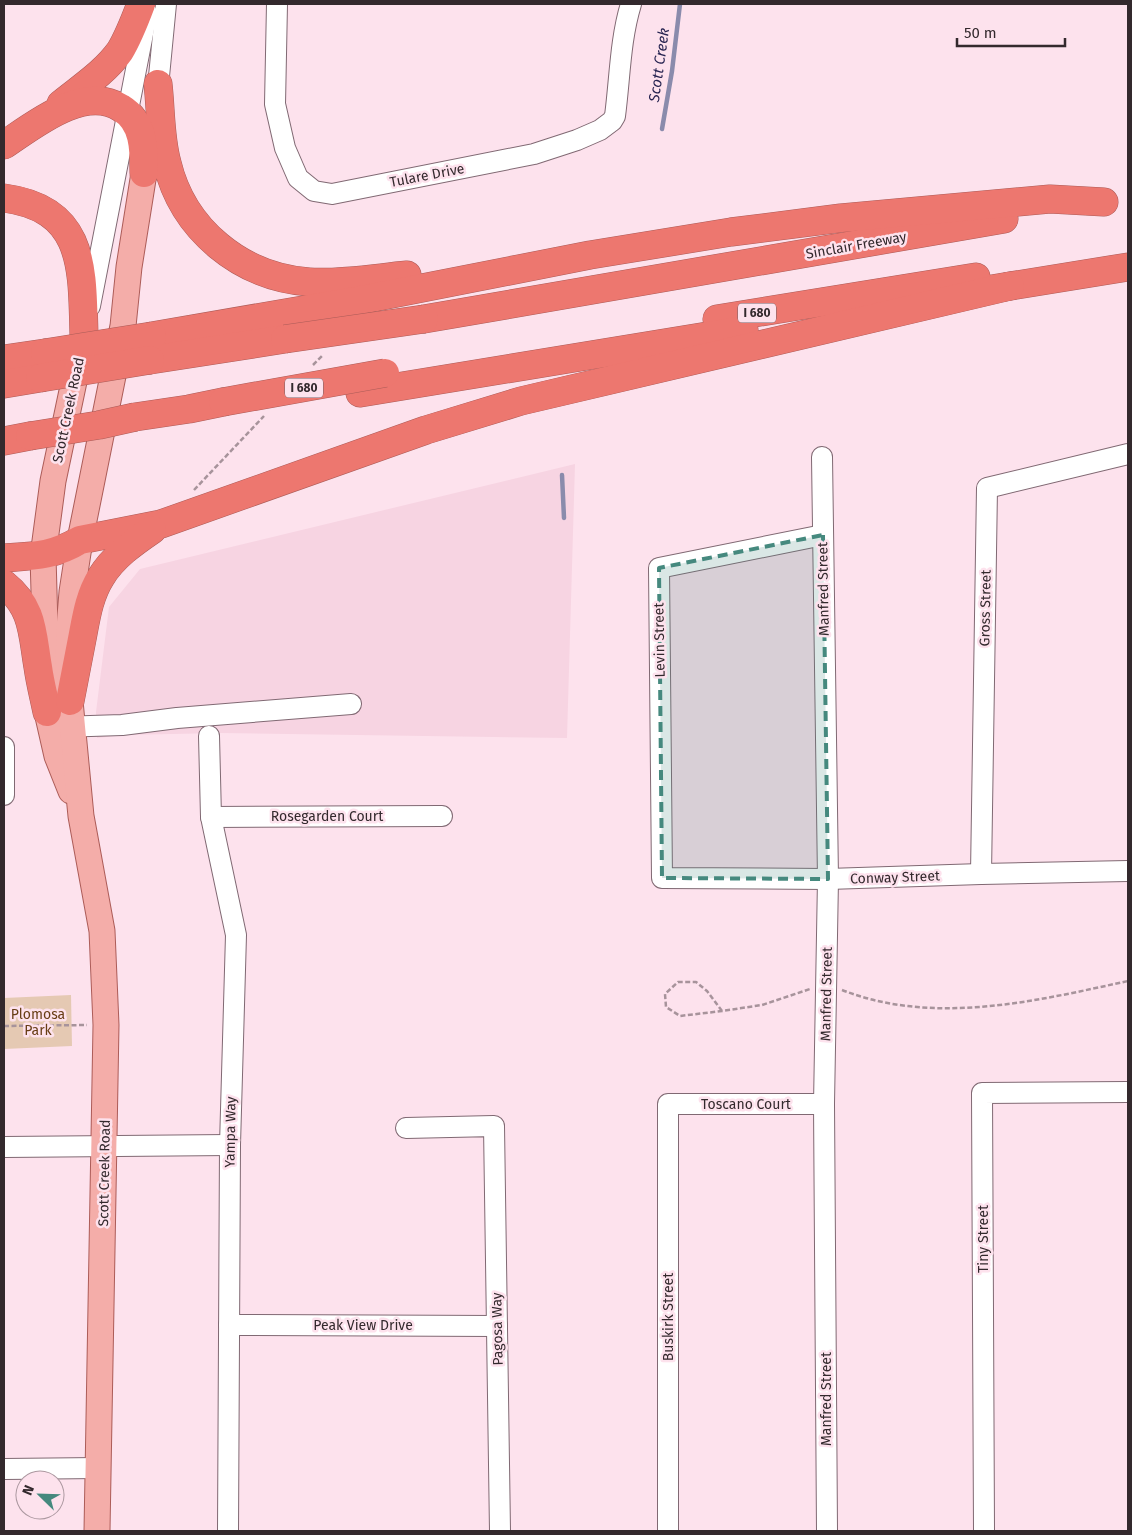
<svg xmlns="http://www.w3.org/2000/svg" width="1132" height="1535" font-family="'Fira Sans',sans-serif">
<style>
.built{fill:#f7d4e2}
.green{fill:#e5c9b3}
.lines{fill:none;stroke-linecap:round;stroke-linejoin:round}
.stream{stroke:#8a8bac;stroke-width:4.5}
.minor-casing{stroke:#806973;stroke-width:22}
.major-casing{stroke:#ac5c58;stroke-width:27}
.highway-casing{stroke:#ac5c58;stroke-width:29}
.path{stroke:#a7939b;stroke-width:2.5;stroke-dasharray:5 2.5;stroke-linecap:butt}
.minor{stroke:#fff;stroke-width:20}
.major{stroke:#f4ada9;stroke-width:25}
.highway{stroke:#ed776f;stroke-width:28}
.highway-bridge-casing{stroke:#ac5c58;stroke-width:29;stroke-linecap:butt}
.highway-bridge{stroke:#ed776f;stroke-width:28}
.marked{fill:#45897e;fill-opacity:0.2;stroke:#45897e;stroke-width:4;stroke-dasharray:10 6;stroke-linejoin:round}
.labels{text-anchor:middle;stroke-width:5;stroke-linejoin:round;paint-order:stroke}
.shield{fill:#fde2ed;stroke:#706067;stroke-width:1}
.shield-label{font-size:12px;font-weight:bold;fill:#33292d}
.street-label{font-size:14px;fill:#33292d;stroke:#fde2ed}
.park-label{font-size:14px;fill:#683d15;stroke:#fde2ed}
.water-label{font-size:15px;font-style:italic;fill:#282552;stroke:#fde2ed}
</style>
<rect width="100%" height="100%" fill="#fde2ed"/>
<!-- built -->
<polygon class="built" points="575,464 567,738 220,733 125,735 97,738 96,712 109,607 140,569"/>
<!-- green -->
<polygon class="green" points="71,995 72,1046 4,1049 4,998"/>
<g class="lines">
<!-- stream -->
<g class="stream">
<polyline points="662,129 672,71 680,4"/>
<polyline points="562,475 564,518"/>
</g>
<defs>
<g id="minor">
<path d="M277 4 275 104 285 148 298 178 314 191 332 194 534 154 577 140 600 130 612 121 615 116C620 78 620 40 631 4"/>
<polyline points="157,97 166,4"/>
<polyline points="90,306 147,13"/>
<polyline points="822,457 828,879 824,1104 827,1531"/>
<polyline points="823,535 659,568 662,878 828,879 981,874 1128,871"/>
<polyline points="59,727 122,725 177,718 351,704"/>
<polyline points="209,736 211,817 236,935 230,1145 228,1531"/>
<polyline points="4,747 4,795"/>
<polyline points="211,817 442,816"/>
<polyline points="981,874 987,488 1128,454"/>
<polyline points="406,1128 494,1126 500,1531"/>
<polyline points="4,1147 230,1145"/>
<polyline points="229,1325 497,1326"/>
<polyline points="4,1469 98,1468"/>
<polyline points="668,1531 668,1104 824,1104"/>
<polyline points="984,1531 982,1093 1128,1092"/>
</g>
<g id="major">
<polyline points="71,791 57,756 47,712 49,664 45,627 43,556 53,481 80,353"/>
<polyline points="97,1531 106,1025 102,931 81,816 70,701 68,666 69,628 72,592 80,540 123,326 129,267 144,173"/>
</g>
<g id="highway">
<path d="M158 84C161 110 160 138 167 163 183 230 241 277 309 282 341 284 375 278 407 275"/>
<path d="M61 104C82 87 105 72 120 51 129 36 135 20 141 4"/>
<path d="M4 145C34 125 84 84 121 108 144 122 144 149 144 173"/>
<path d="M4 198C86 209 82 269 84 335"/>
<polyline points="992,289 1128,267"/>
<polyline points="424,319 1004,219"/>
<polyline points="717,319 976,277"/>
<polyline points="152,336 361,300 590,255 731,232 841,218 1050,199 1104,202"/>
<polyline points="4,359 45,353"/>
<polyline points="150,360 285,339"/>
<polyline points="4,384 40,378"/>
<polyline points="360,393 744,330"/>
<polyline points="135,417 189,409 223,402"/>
<polyline points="4,441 30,436"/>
<path d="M4 558C33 556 54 556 80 540L161 524 426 430 521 401 1010 286"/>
<path d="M4 584C34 608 32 633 38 667 40 682 44 697 47 712"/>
<path d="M70 701C74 680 78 660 82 639 86 618 89 596 101 577 113 557 133 543 152 530"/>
</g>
</defs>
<!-- minor casing -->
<use href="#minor" class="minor-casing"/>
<!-- major casing -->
<use href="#major" class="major-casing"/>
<!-- highway casing -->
<use href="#highway" class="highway-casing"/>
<!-- path -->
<g class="path">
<polyline points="313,365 323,355"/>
<polyline points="194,490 264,416"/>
<path d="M842 990C934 1026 1036 1001 1128 981"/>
<polyline points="722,1011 707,991 696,982 678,982 665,994 666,1007 680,1016 722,1011 762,1005 810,989"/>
<polyline points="4,1026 87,1025"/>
</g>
<!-- minor -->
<use href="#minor" class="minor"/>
<!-- major -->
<use href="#major" class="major"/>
<!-- highway -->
<use href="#highway" class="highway"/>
<defs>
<g id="highway-bridge">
<polyline points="285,339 424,319"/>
<polyline points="45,353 152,336"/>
<polyline points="40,378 150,360"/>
<polyline points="223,402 385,373"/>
<polyline points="30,436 99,425 135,417"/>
</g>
</defs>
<!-- highway-bridge casing -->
<use href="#highway-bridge" class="highway-bridge-casing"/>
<!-- highway-bridge -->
<use href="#highway-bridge" class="highway-bridge"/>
</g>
<!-- marked area -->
<path class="marked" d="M823 535 828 879 662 878 659 568Z"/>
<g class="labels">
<!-- shield labels -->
<g class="shield">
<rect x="738" y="303.5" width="38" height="19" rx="4"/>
<rect x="285" y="378.5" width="38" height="19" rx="4"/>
</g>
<g class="shield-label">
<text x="757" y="317">I 680</text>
<text x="304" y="392">I 680</text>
</g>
<!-- street labels -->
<g class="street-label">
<text transform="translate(427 175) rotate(-11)" y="5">Tulare Drive</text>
<text transform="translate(856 245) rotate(-10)" y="5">Sinclair Freeway</text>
<text transform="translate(68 410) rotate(-78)" y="5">Scott Creek Road</text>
<text transform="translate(823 589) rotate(-91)" y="5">Manfred Street</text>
<text transform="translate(985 608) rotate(-89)" y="5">Gross Street</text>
<text transform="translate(659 640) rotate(-91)" y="5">Levin Street</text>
<text x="327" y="821">Rosegarden Court</text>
<text transform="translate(895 877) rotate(-2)" y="5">Conway Street</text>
<text transform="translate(826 994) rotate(-89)" y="5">Manfred Street</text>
<text x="746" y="1109">Toscano Court</text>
<text transform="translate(230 1132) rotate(-89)" y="5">Yampa Way</text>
<text transform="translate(104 1173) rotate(-89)" y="5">Scott Creek Road</text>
<text transform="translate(983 1239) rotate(-90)" y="5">Tiny Street</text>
<text transform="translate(668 1317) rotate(-90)" y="5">Buskirk Street</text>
<text x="363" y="1330">Peak View Drive</text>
<text transform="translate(497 1329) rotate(-91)" y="5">Pagosa Way</text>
<text transform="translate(826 1399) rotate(-90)" y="5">Manfred Street</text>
</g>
<!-- park labels -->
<g class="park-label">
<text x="38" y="1019">Plomosa<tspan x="38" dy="16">Park</tspan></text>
</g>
<!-- water labels -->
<g class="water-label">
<text transform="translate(659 65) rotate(-82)" y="5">Scott Creek</text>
</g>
</g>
<!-- border -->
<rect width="1132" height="1535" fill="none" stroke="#33292d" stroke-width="10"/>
<!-- north arrow -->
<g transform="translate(40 1495) rotate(293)"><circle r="24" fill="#fde2ed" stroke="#ac98a0"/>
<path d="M0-4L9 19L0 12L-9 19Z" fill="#45897e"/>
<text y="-8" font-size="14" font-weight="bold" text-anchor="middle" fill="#33292d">N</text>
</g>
<!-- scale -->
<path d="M957 38v8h108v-8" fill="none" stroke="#33292d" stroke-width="2.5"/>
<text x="964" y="38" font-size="15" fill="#33292d" stroke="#fde2ed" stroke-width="4" paint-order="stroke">50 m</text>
</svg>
